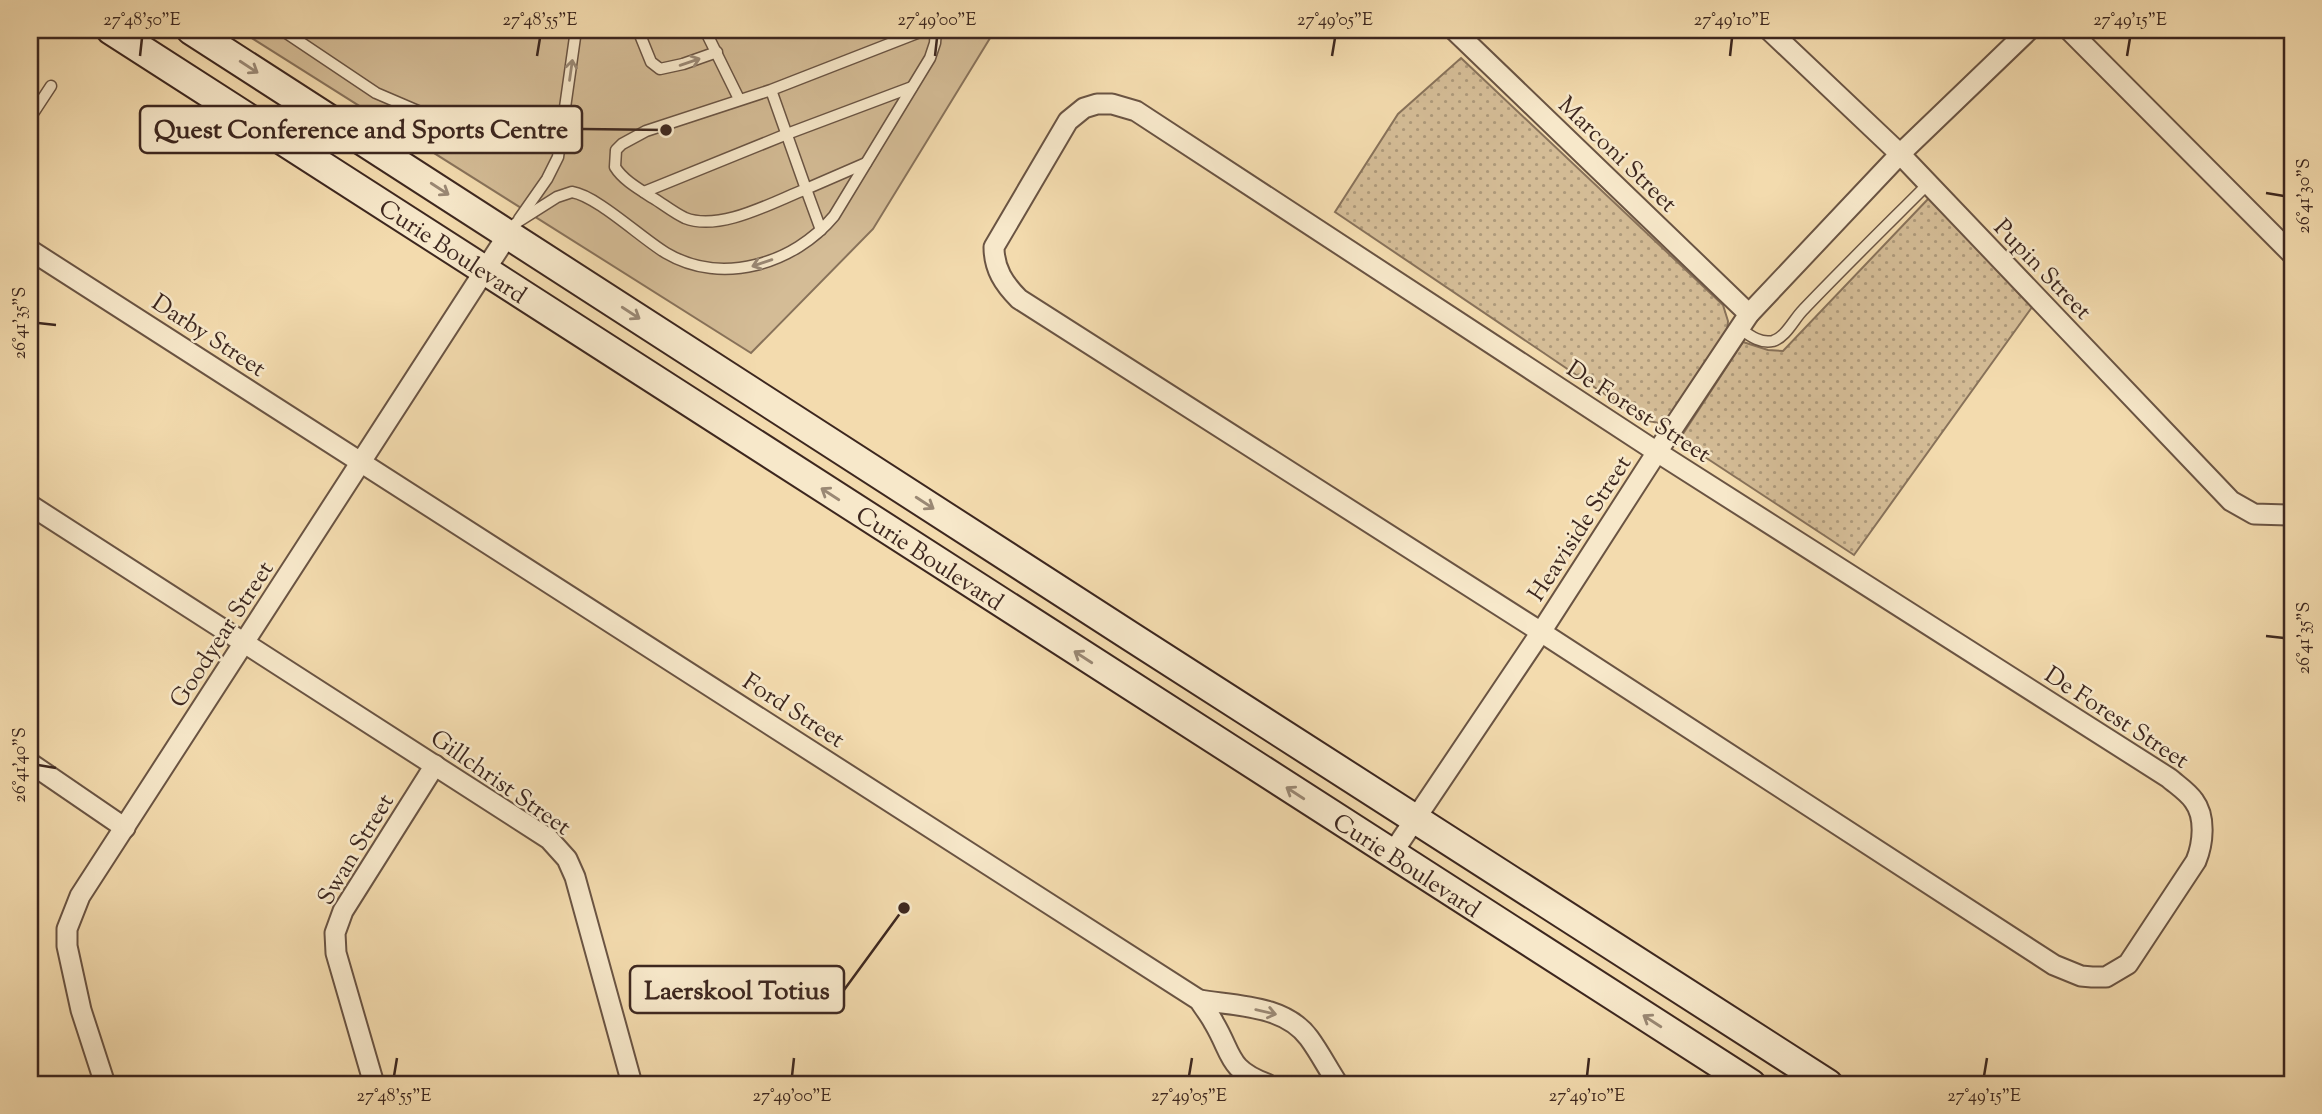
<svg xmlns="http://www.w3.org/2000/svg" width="2322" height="1114" font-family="'Sorts Mill Goudy',serif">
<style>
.grass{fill:#d4bc96;stroke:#88725a;stroke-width:2}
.park{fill:url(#park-dots);stroke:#88725a;stroke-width:2}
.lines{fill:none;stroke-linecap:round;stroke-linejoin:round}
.lane-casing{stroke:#6a5443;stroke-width:13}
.street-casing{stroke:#6a5443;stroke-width:23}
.secondary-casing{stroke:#3d271f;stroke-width:32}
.lane{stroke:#f7e8ca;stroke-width:10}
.street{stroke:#f7e8ca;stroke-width:19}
.secondary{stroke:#f7e8ca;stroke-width:28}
.oneway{stroke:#9a8874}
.ticks{fill:none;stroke:#3d271f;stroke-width:2.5}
.labels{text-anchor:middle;stroke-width:5;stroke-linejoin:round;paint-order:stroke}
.street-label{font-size:24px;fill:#3d271f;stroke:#f7e8ca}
.leader{fill:none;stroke:#3d271f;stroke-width:2.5}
.callout-dot{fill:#3d271f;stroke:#f7e8ca;stroke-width:2.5}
.callout{fill:#f7e8ca;stroke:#3d271f;stroke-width:2.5}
.callout-label{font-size:26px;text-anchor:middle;font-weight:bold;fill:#3d271f}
.neatline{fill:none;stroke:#3d271f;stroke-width:2.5}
.ticks-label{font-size:18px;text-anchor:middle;fill:#3d271f}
</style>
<defs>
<pattern id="park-dots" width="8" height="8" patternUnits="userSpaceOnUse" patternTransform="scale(1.75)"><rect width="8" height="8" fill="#d4bc96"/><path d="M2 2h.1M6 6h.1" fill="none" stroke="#ad997a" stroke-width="1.8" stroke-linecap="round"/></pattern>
</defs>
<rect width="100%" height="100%" fill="#f3dbae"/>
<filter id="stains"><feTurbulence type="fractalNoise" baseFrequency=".00286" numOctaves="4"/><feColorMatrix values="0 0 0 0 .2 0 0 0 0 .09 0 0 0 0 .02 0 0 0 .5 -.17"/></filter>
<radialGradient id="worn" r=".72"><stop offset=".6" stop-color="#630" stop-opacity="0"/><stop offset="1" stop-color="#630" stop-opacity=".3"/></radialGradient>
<!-- grass -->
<polygon class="grass" points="239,30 995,30 873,229 751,353"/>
<!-- park -->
<g class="park">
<polygon points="1461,58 1723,305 1728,321 1727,332 1672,418 1659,423 1643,420 1335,212 1398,114"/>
<polygon points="1929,198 2035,303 1854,555 1679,440 1743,342 1768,350 1783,351"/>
</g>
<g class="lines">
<defs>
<g id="lane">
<polyline points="282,30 376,93 453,126 561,141"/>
<polyline points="638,30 651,62 660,69 683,64 717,52"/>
<polyline points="705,30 739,99"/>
<path d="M771 90 806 189C773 202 720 232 685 218 674 213 663 204 653 198 639 189 623 180 615 167L616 150 622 144 646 131 771 90 925 30"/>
<polyline points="30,118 51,86"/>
<polyline points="644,192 787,134 912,87"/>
<polyline points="519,219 547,179 558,157 576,30"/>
<path d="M516 223 557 197 572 192C597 196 641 238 666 253 722 286 794 264 834 216L930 58 935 43 936 30"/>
<polyline points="821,230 806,189 866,163"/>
<path d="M1739 328C1749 335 1760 344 1773 341 1786 337 1794 319 1803 310 1844 267 1886 226 1928 184"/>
</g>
<g id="street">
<polyline points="1454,30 1749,314"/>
<polyline points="1769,30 1900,154 2231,501 2254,514 2292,515"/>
<polyline points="2069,30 2292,254"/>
<path d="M1097 104H1112L1136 111 1657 452 2169 778C2177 785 2188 792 2194 801 2206 817 2203 844 2196 861L2128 964 2106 977H2092L2081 976 2054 965 1541 632 1019 299C1004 284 994 269 994 247L1068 121 1084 108Z"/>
<path d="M30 250 1199 1000C1204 1008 1210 1015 1214 1023 1233 1055 1227 1069 1267 1084"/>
<polyline points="30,505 549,839 567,859 575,877 632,1084"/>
<polyline points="30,763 125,828"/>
<polyline points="1391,855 1541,632 1657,452 1749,314 1900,154 2029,30"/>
<path d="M1199 1000C1236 1006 1285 1005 1309 1038 1320 1053 1328 1069 1338 1084"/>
<polyline points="105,1084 81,1010 67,946 67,929 80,896 509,233"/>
<polyline points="374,1084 336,953 335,933 343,911 435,765"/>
</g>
<g id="secondary">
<polyline points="111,30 1751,1084"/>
<path d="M191 30C738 380 1280 736 1828 1084"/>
</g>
</defs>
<!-- lane casing -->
<use href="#lane" class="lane-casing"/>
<!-- street casing -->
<use href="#street" class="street-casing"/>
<!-- secondary casing -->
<use href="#secondary" class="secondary-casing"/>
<!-- lane -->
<use href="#lane" class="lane"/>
<!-- street -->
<use href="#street" class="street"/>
<!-- secondary -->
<use href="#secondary" class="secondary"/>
</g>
<!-- one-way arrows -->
<defs><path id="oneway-shaft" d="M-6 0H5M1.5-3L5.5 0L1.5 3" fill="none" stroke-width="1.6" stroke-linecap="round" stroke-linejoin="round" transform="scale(1.75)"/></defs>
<g class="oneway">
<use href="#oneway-shaft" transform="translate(690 62) rotate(-19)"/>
<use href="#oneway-shaft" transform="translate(249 67) rotate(33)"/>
<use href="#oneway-shaft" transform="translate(571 70) rotate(-82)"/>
<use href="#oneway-shaft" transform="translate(440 189) rotate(33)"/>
<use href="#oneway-shaft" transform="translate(762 263) rotate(161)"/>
<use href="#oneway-shaft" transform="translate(631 313) rotate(33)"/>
<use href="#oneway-shaft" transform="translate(830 494) rotate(-147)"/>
<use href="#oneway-shaft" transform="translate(925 503) rotate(33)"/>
<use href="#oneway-shaft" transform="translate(1083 657) rotate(-147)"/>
<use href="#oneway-shaft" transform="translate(1295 793) rotate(-147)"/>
<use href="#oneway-shaft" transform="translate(1266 1012) rotate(13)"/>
<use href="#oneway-shaft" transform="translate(1652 1021) rotate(-147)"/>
</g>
<!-- ticks -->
<path class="ticks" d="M140 56 142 38M537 56 540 38M935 56 937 38M1332 56 1335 38M1730 56 1732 38M2127 56 2130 38M2266 193 2284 196M38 323 56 325M2266 636 2284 638M38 765 56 768M394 1076 397 1058M792 1076 794 1058M1189 1076 1192 1058M1587 1076 1589 1058M1984 1076 1987 1058"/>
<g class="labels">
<!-- street labels -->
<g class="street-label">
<text transform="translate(1618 154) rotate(44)" y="8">Marconi Street</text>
<text transform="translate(453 251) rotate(33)" y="8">Curie Boulevard</text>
<text transform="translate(2043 269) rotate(46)" y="8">Pupin Street</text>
<text transform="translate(209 335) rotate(33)" y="8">Darby Street</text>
<text transform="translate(1639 411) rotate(33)" y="8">De Forest Street</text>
<text transform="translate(1579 528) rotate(-57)" y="8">Heaviside Street</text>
<text transform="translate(930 558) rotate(33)" y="8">Curie Boulevard</text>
<text transform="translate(221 634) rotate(-57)" y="8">Goodyear Street</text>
<text transform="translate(794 710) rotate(33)" y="8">Ford Street</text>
<text transform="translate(2117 717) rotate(33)" y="8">De Forest Street</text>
<text transform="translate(501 782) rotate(35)" y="8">Gillchrist Street</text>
<text transform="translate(355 849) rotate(-59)" y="8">Swan Street</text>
<text transform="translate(1407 865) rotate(33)" y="8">Curie Boulevard</text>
</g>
</g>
<!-- callouts -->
<path class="leader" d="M666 130L582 129M904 908L844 990"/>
<g class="callout-dot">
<circle cx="666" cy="130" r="7"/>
<circle cx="904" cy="908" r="7"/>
</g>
<g class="callout">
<rect x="140" y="106" width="442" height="47" rx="7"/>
<rect x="630" y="966" width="214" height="47" rx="7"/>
</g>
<g class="callout-label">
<text x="361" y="138">Quest Conference and Sports Centre</text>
<text x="737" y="999">Laerskool Totius</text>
</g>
<!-- margin -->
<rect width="2322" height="1114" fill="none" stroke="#f3dbae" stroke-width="77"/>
<rect x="38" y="38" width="2246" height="1038" class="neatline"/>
<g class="ticks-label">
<text x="142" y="25">27°48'50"E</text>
<text x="540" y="25">27°48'55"E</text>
<text x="937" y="25">27°49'00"E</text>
<text x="1335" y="25">27°49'05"E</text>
<text x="1732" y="25">27°49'10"E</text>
<text x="2130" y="25">27°49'15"E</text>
<text transform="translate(2303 196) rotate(-90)" y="6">26°41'30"S</text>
<text transform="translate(19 323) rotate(-90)" y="6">26°41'35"S</text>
<text transform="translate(2303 638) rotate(-90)" y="6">26°41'35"S</text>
<text transform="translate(19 765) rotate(-90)" y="6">26°41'40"S</text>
<text x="394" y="1101">27°48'55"E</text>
<text x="792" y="1101">27°49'00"E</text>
<text x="1189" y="1101">27°49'05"E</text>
<text x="1587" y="1101">27°49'10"E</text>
<text x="1984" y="1101">27°49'15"E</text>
</g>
<rect width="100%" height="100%" filter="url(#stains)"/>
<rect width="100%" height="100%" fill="url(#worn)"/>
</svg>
